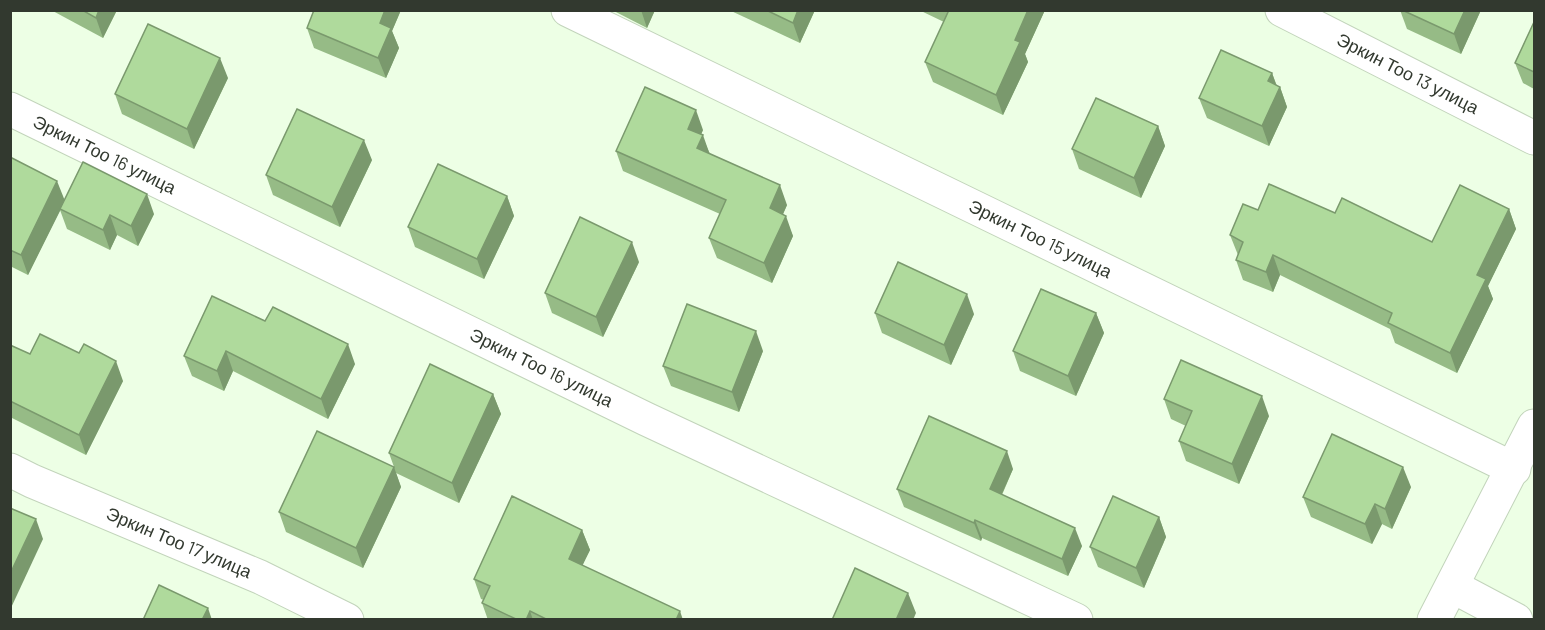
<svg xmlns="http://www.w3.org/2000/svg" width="1545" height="630" font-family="Barlow,sans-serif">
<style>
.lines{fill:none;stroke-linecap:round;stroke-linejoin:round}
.minor-casing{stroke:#c2d4bb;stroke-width:35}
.minor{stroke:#fff;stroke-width:33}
.wall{fill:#96bb86}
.shaded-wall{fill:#7a996d}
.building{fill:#afda9c;stroke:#7a996d;stroke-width:1.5}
.labels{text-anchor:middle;stroke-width:4.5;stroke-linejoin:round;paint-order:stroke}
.street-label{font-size:18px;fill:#32392f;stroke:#fff}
</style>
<rect width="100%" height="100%" fill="#edffe5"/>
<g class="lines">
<defs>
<g id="minor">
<path id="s1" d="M568 10 1514 469"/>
<path id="s2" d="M1282 10 1534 138"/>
<path id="s3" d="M10 109 646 419 1076 620"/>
<path id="s4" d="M10 470 32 481 260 577 347 620"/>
<polyline points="1452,586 1516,620"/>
<polyline points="1434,620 1534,426"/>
</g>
</defs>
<!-- minor casing -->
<use href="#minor" class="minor-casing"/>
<!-- minor -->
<use href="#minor" class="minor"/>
</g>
<!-- wall -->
<g class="wall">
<polygon points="51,10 117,10 103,38"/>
<polygon points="314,10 401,10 392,31 399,48 386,78 314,48 307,28"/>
<polygon points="612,10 655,10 647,28"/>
<polygon points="729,10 815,10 800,43"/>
<polygon points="919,10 1045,10 1025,54 1028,62 1003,115 933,82 925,62 944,22"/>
<polygon points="1400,10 1481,10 1461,54 1407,29"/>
<polygon points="1534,22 1534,89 1523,83 1515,63"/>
<polygon points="1272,73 1277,86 1280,87 1287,107 1269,146 1207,118 1199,98"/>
<polygon points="228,78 194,149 122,114 115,94"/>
<polygon points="1158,126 1165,146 1141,198 1079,169 1072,149"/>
<polygon points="703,130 701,134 710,154 787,205 783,214 793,236 772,283 717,258 709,238 720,214 623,171 616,151"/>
<polygon points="10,157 64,200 154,214 138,246 117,235 110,250 67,229 60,210 28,275 10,266"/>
<polygon points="372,160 340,227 273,195 266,175"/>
<polygon points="507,196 514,216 484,279 415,247 408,227"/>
<polygon points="1509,209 1516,229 1488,286 1493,299 1457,373 1395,343 1390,329 1280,275 1273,292 1243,280 1236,260 1238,255 1230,235 1258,210 1335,213 1432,242"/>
<polygon points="639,262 603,337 552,313 545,293"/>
<polygon points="212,296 355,364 328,419 233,371 224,391 192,376 184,356"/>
<polygon points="875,313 974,314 951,365 882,333"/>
<polygon points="1096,313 1104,333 1076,396 1020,371 1013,351"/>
<polygon points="10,345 30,354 123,381 86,455 10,417"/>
<polygon points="763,351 739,412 671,386 663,366"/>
<polygon points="493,394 501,414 459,503 396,473 401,487 363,568 286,532 279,512 394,467 389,453"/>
<polygon points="1164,399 1269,416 1239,484 1186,461 1179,441 1186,426 1171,419"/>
<polygon points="1013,469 1002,495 1082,546 1068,576 982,538 981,541 904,507 897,489"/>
<polygon points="1411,487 1392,529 1382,524 1372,544 1311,517 1303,497"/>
<polygon points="1159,517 1166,537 1144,588 1098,567 1090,547"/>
<polygon points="582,530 590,550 582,565 683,620 488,620 482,603 484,600 481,599 474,579"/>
</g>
<!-- shaded-wall -->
<g class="shaded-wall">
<polygon points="99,10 117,10 103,38 96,18"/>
<polygon points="385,10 401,10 392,31 399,48 386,78 378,58 380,23"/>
<polygon points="641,10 655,10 647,28"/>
<polygon points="798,10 815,10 800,43 793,23"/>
<polygon points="1028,10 1045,10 1025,54 1028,62 1003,115 996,95 1015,40"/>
<polygon points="1465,10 1481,10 1461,54 1454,34"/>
<polygon points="220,58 228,78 194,149 187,129"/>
<polygon points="1272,73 1278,90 1280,87 1287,107 1269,146 1262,126 1268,81"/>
<polygon points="696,110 703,130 695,148 688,129"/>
<polygon points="1158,126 1165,146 1141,198 1134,178"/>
<polygon points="703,135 710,155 697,148"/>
<polygon points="364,140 372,160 340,227 332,207"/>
<polygon points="57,181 65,201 28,275 21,255"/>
<polygon points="780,185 787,205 777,228 770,208"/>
<polygon points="147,194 154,214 138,246 131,226"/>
<polygon points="507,196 514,216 484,279 477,259"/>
<polygon points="1509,209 1516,229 1488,286 1493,299 1457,373 1450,353 1477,275"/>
<polygon points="110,215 117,235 110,250 103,230"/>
<polygon points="786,216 793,236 772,283 764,263"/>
<polygon points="632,242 639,262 603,337 596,317"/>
<polygon points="1273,255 1280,275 1273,292 1266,272"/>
<polygon points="967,294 974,314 951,365 944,345"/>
<polygon points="1096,313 1104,333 1076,396 1068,376"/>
<polygon points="756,331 763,351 739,412 732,392"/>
<polygon points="348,344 355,364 328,419 321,399"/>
<polygon points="226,351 233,371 224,391 217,371"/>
<polygon points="116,361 123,381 86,455 79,435"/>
<polygon points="493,394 501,414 459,503 452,483"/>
<polygon points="1262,396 1269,416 1239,484 1232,464"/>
<polygon points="1007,451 1013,469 996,507 990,489"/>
<polygon points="394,467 401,487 363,568 356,548"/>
<polygon points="1403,467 1411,487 1392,529 1385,509"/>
<polygon points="1375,504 1382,524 1372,544 1365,524"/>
<polygon points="1159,517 1166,537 1144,588 1136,568"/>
<polygon points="36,519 43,539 10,610 10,574"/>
<polygon points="975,520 982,538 981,541 974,523"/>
<polygon points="1075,528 1082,546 1068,576 1062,559"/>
<polygon points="582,530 590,550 576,579 569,559"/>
<polygon points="908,593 916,613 913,620 896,620"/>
<polygon points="208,608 212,620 202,620"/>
<polygon points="530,611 533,620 526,620"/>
<polygon points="680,611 683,620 676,620"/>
</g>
<!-- building -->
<g class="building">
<polygon points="82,10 99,10 96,18"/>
<polygon points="314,10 385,10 380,23 391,28 378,58 307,28"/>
<polygon points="766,10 798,10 793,23"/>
<polygon points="949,10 1028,10 1015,40 1020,42 996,95 925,62"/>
<polygon points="1402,10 1465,10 1454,34"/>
<polygon points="1534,22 1534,72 1515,63"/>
<polygon points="148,24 220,58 187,129 115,94"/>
<polygon points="1221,50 1272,73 1268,81 1280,87 1262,126 1199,98"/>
<polygon points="645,87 696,110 688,129 703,135 697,148 780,185 770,208 786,216 764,263 709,238 726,200 616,151"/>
<polygon points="1096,98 1158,126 1134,178 1072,149"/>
<polygon points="297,109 364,140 332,207 266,175"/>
<polygon points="10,157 57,181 21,255 10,250"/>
<polygon points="83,162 147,194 131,226 110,215 103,230 60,209"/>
<polygon points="438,164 507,196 477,259 408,227"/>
<polygon points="1269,184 1335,213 1342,198 1432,242 1460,185 1509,209 1477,275 1486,279 1450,353 1388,323 1392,313 1273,255 1266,272 1236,260 1243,242 1230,235 1243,204 1258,210"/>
<polygon points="580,217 632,242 596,317 545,293"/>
<polygon points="898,262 967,294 944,345 875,313"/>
<polygon points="1041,289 1096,313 1068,376 1013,351"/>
<polygon points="212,296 265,321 273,307 348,344 321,399 226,351 217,371 184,356"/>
<polygon points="687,304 756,331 732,392 663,366"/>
<polygon points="40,334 79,353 84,344 116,361 79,435 10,401 10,345 30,354"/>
<polygon points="1181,360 1262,396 1232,464 1179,441 1192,411 1164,399"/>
<polygon points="430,364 493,394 452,483 389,453"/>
<polygon points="929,416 1007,451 990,489 1075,528 1062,559 975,520 974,523 897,489"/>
<polygon points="317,431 394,467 356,548 279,512"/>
<polygon points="1332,434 1403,467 1385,509 1375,504 1365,524 1303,497"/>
<polygon points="512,496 582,530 569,559 680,611 676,620 548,620 530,611 526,620 518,620 482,603 490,586 474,579"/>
<polygon points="1113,496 1159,517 1136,568 1090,547"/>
<polygon points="10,508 36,519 10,574"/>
<polygon points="855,568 908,593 896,620 832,620"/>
<polygon points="159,585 208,608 202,620 143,620"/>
</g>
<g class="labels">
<!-- street labels -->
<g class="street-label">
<text dy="6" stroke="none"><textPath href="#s2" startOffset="141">Эркин Тоо 13 улица</textPath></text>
<text dy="6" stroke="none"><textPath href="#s3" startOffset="105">Эркин Тоо 16 улица</textPath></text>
<text dy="6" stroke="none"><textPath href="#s1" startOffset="525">Эркин Тоо 15 улица</textPath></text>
<text dy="6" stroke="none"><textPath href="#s3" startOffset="591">Эркин Тоо 16 улица</textPath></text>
<text dy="6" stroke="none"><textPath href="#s4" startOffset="184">Эркин Тоо 17 улица</textPath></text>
</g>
</g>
<!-- border -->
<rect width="1545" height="630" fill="none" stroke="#32392f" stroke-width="24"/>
</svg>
